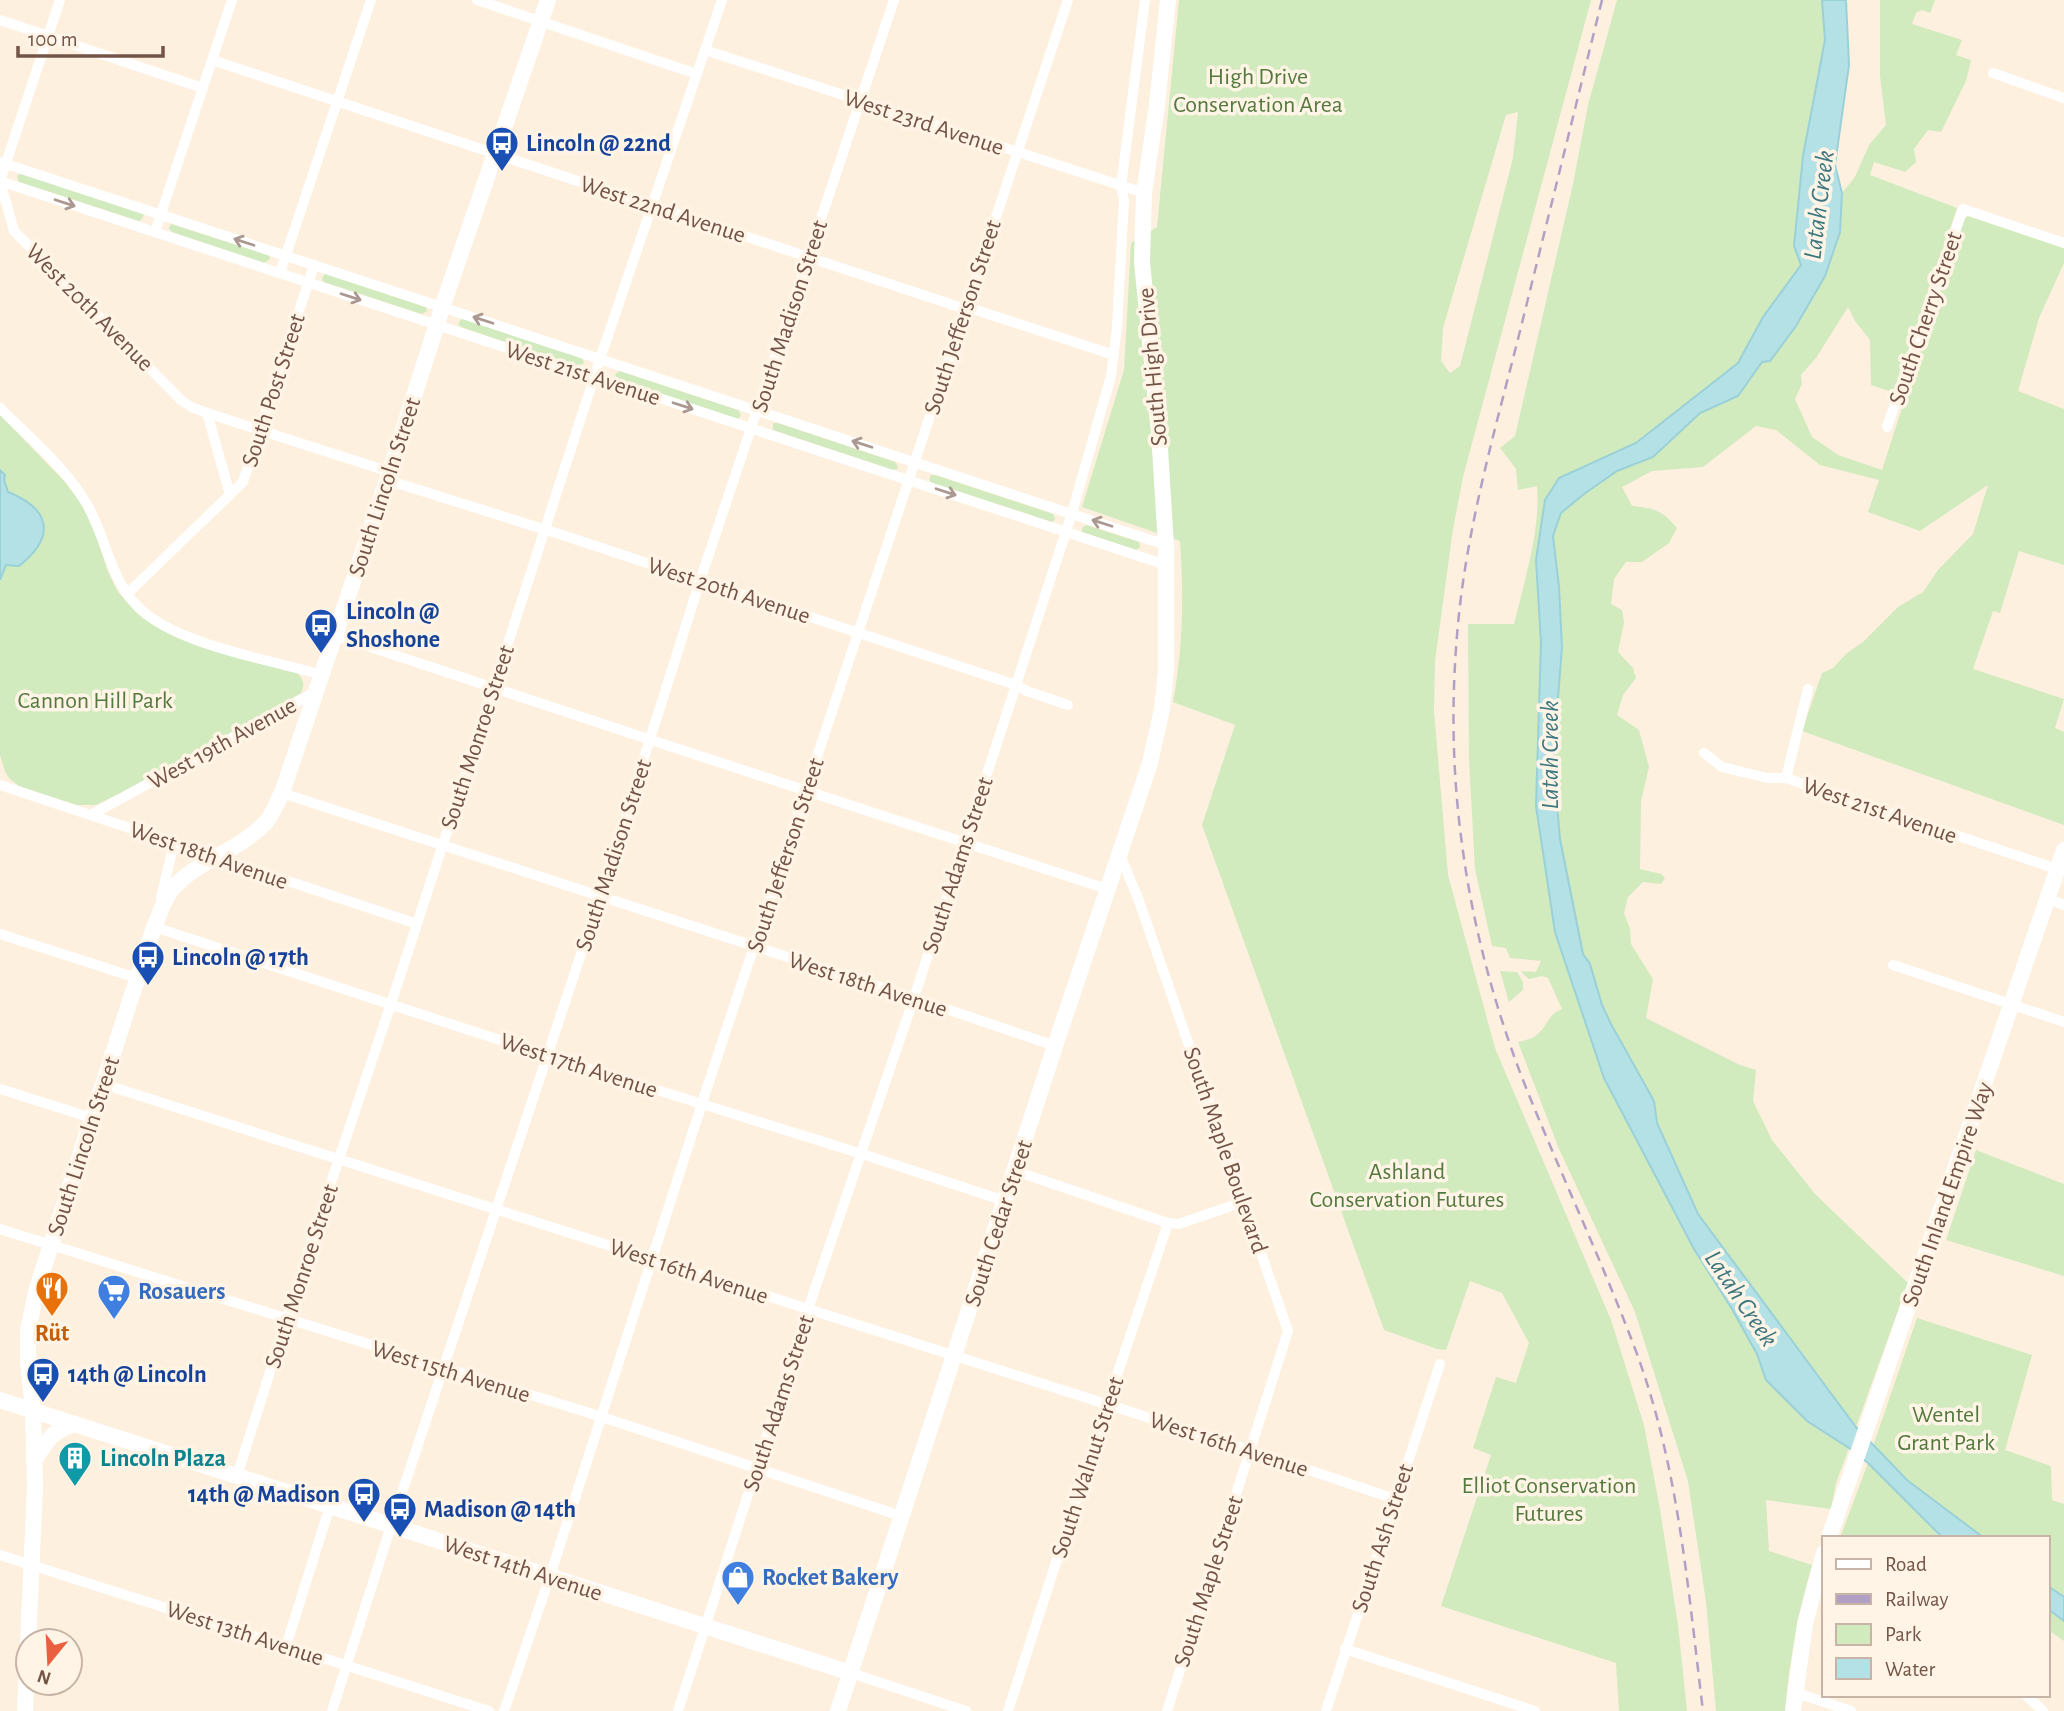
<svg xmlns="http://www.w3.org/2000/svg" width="2064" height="1711" font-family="'Alegreya Sans',sans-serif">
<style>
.green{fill:#d1eabe;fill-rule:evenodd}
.water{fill:#b4e1e6;stroke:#9ad1d8;stroke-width:2}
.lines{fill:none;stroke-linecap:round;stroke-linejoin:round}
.street{stroke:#fff;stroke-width:10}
.secondary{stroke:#fff;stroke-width:16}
.rail{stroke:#b19fc5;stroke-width:2.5;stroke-dasharray:10 7;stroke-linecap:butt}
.oneway{stroke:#ab9891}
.labels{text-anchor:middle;stroke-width:7;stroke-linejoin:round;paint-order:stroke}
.park-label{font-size:24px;fill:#53793e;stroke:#fff4e5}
.street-label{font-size:24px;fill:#735447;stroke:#fff4e5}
.transit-label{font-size:24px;font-weight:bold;fill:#164399;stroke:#fff4e5;text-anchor:start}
.shop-label{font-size:24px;font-weight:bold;fill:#366cbe;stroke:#fff4e5;text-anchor:start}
.food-label{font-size:24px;font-weight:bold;fill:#c56008;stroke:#fff4e5}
.culture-label{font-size:24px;font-weight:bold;fill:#0d838f;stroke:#fff4e5;text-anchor:start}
.water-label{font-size:26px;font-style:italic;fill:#3d7880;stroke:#fff4e5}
</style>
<rect width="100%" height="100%" fill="#fdf0df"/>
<!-- green -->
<g class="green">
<path d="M1179 0H1591L1463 477 1453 529 1435 661 1434 711 1448 875 1495 1048 1611 1320 1644 1425 1660 1509 1678 1625 1687 1711H1619L1616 1663 1441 1606 1491 1455 1473 1448 1496 1377 1516 1383 1529 1343 1502 1293 1470 1281 1446 1350 1437 1349 1384 1330 1202 825 1235 725 1173 702C1183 649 1184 595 1180 541L1082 507 1124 370 1131 243 1157 227ZM1518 112 1513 158 1460 366 1450 373 1441 361 1443 328 1506 115Z"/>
<path d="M1617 0H1822L1825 40 1803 156 1794 246 1801 265 1763 317 1738 363 1636 443 1559 478 1536 560 1541 642 1536 806 1555 932 1604 1078 1694 1249 1732 1309 1757 1354 1766 1380 1807 1421 1849 1448 1836 1483 1831 1509 1766 1500 1769 1551 1812 1565C1798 1613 1789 1661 1785 1711H1716L1706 1602 1688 1481 1635 1312 1559 1149 1518 1042C1523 1041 1530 1039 1534 1037 1549 1027 1545 1016 1562 1009L1548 978 1542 976 1529 979 1523 974 1522 971 1536 972 1541 961 1510 958 1506 948 1492 946 1475 869 1469 759 1468 624H1514C1524 583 1541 528 1537 486L1518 490 1516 469 1500 448 1515 436 1573 184 1588 105Z"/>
<path d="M1880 0H1935L1930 13 1922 10 1916 13 1912 24 1962 40 1956 55 1971 60 1966 81 1941 132 1928 130 1914 149 1916 162 1905 172 1874 162 1870 175 1957 208 1895 393 1871 385 1870 340 1855 321 1848 307 1816 358 1801 375 1802 384 1795 399 1812 437 1838 455 1882 470 1961 225 1966 217 1973 215 2064 248V263L2039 318 2018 391 2064 409V565L2019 551 2000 613 1993 611 1973 669 2064 699 2055 728 2064 732V825L1802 731 1822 673 1833 668 1847 653 1863 642 1898 607 1923 592 1938 570 1973 534 1988 485 1920 531 1868 512 1879 480 1820 465 1776 430 1756 426 1703 467 1652 471 1622 487 1632 506C1654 508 1662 510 1677 528L1669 543 1642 562H1626L1614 579 1611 604 1622 610 1624 622 1618 652 1633 668 1636 678 1623 695 1617 715 1639 730 1649 767 1641 801 1640 869 1661 874 1665 878 1661 884 1643 882 1628 897 1624 913 1630 929 1631 944 1653 979 1646 1018 1740 1065 1756 1070 1753 1101 1772 1140 1815 1194 1908 1283 1856 1427 1698 1214 1657 1123 1654 1101 1611 1024 1602 1005 1590 964 1583 954 1560 839 1553 760 1562 647 1559 587 1553 536 1561 512 1584 494 1617 471 1653 457 1700 413 1738 396 1762 362 1796 326 1825 276 1840 232 1842 193 1855 177 1869 145 1886 125 1880 76Z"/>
<polygon points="21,173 144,214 142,219 139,221 19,182 17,176"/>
<polygon points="171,224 269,255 270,259 264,263 172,232 169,228"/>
<polygon points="325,273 426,307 427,311 422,314 324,282 322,279"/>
<polygon points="462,318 582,358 584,363 578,367 461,327 458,324"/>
<polygon points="620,371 738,410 741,415 738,419 617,379 615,374"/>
<path d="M0 415 65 482 85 508 91 519 108 572 118 592 136 612 161 629 293 669C302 677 306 682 301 693L155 776 96 805H77L20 787 10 779 5 772 0 755Z"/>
<polygon points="773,423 778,423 895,462 898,467 897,469 892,470 773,430"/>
<polygon points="931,475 935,475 1053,514 1055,519 1052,522 932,483 929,480"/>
<polygon points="1086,525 1139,542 1140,547 1136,550 1082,532 1082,528"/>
<polygon points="1500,971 1517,972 1523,982 1523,990 1509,1002"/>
<polygon points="1976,1150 2064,1184 2064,1276 1946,1240"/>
<polygon points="1917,1318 2032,1355 2005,1450 2051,1466 2052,1500 2064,1504 2064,1597 2048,1586 2048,1538 1984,1538 1907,1480 1873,1446"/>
<polygon points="1868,1463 1937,1533 1944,1538 1847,1538 1841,1535"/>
<polygon points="2048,1609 2064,1621 2064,1641 2048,1630"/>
</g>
<!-- water -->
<g class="water">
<polygon points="1822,0 1846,0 1849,65 1835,165 1842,193 1840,232 1825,276 1796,326 1770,361 1762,362 1738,396 1700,413 1653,457 1617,471 1584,494 1561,513 1553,536 1559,587 1562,647 1553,760 1560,839 1583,954 1590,964 1602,1005 1611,1024 1654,1101 1657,1123 1698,1214 1856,1427 1907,1480 1984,1538 1944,1538 1938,1533 1868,1463 1849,1448 1807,1421 1766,1380 1757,1354 1732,1309 1694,1249 1604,1078 1555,932 1536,806 1541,642 1536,560 1545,500 1559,478 1636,443 1738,363 1763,317 1801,265 1794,246 1803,156 1825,40"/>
<path d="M0 470 5 475 4 480 8 492C51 509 56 537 19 566L6 565 0 580Z"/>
<polygon points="2048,1586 2064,1597 2064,1621 2048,1609"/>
</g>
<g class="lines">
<!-- street -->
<g class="street">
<polyline points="477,0 697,74"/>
<polyline points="0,20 203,88"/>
<polyline points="705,50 1144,193"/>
<polyline points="212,60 956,306 976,310 1114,355"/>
<polyline points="1993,73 2064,98"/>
<polyline points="0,162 1166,545"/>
<polyline points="0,181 1166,565"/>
<polyline points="0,181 14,231 181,400 191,407 207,413 230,495"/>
<polyline points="0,181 60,0"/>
<polyline points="155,232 232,0"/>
<polyline points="280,273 371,0"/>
<path d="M0 408C27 435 63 466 83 498 108 536 108 584 146 614 189 647 268 659 322 675"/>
<polyline points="207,413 390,472"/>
<polyline points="1887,427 1963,209 2064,243"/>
<polyline points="387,480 556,533 1016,685 1027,691 1068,705"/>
<polyline points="127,594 243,482 314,265"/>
<polyline points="334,635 651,740 1107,889"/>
<polyline points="1704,753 1722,767 1767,778 1786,778 2057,869"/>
<polyline points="1786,778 1808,689"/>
<polyline points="0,785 417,924"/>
<polyline points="282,793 914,998 1055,1046"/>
<polyline points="91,815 315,692"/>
<polyline points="1119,852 1139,901 1288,1331 1167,1711"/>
<polyline points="161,898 174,843"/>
<polyline points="2048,899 2064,905"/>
<polyline points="156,920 154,927 558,1059 862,1154 1005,1201"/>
<polyline points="0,934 137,978"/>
<polyline points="1893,965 2064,1022"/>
<polyline points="103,1084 1250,1450 1395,1499"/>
<polyline points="0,1089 92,1118"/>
<polyline points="1015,1171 1168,1223 1179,1224 1243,1202"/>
<polyline points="0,1229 602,1417 901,1516"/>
<polyline points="237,1476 312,1239 391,1004 603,350 722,0"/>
<polyline points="0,1555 489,1711"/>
<polyline points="286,1646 330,1506"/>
<polyline points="1345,1649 1535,1711"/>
<polyline points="851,1673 966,1711"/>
<polyline points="1794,1692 1851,1711"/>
<polyline points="2026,1695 2043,1711"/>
<polyline points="332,1711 391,1526 600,897 700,581 894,0"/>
<polyline points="504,1711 550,1576 705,1094 1068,0"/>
<polyline points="678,1711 808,1309 914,998 1072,513 1111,376 1117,327 1124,200 1121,186 1145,0"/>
<polyline points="1008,1711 1107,1405 1168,1223"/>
<polyline points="1326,1711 1440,1364"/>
</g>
<!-- secondary -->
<g class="secondary">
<polyline points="0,1400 851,1673"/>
<path d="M34 1461C47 1441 51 1431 75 1424"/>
<polyline points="1829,1538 2064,850"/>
<path d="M25 1711 35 1487 33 1411 28 1361V1330L37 1288 154 927C160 914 164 898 173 888 199 859 240 851 266 822 273 814 277 802 282 793L387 480 446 296 548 0"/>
<polyline points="838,1711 1055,1046 1150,763 1162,709 1166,670 1166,545 1159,433 1142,262 1144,193 1157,105 1168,0"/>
<polyline points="1793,1711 1805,1624 1824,1553"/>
</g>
<!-- rail -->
<path class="rail" d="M1602 0C1575 109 1548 218 1521 327 1498 419 1471 511 1460 605 1451 684 1451 764 1462 844 1472 922 1493 1001 1521 1075 1558 1169 1602 1260 1637 1354 1679 1469 1688 1590 1703 1711"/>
</g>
<!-- one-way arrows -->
<defs><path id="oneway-shaft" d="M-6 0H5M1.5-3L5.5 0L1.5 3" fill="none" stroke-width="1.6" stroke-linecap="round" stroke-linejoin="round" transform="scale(1.75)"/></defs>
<g class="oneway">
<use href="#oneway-shaft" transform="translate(65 203) rotate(18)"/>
<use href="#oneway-shaft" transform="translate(244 242) rotate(-162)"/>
<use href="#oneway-shaft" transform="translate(351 297) rotate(18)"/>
<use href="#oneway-shaft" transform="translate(483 320) rotate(-162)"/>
<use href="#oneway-shaft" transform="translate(683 406) rotate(18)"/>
<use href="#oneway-shaft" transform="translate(862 444) rotate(-162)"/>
<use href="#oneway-shaft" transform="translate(946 492) rotate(18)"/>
<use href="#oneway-shaft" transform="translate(1102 523) rotate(-162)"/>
</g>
<!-- icons -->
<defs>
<symbol id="bus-pin" viewBox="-11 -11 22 30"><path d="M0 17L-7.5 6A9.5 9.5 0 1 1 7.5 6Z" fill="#1a4fb4" stroke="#fff4e5"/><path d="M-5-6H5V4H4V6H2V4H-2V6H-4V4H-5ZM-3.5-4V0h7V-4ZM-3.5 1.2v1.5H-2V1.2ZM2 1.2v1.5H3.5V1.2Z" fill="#fff"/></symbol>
<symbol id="restaurant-pin" viewBox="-11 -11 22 30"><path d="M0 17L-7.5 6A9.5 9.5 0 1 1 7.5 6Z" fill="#e8710a" stroke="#fff4e5"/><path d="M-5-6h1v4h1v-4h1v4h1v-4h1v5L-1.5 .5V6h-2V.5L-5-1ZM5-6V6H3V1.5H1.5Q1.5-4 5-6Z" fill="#fff"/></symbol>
<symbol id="supermarket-pin" viewBox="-11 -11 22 30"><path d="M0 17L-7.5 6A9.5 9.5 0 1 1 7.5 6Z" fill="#3f7fe0" stroke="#fff4e5"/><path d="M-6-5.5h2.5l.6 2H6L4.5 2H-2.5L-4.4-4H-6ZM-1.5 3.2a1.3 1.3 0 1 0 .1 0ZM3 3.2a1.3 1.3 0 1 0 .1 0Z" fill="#fff"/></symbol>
<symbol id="building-pin" viewBox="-11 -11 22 30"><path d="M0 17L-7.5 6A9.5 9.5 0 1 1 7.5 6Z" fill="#0f9aa8" stroke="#fff4e5"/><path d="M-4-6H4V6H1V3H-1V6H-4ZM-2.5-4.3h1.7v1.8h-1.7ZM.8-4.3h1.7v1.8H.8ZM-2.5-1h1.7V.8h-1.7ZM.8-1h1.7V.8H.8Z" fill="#fff"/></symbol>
<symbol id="shop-pin" viewBox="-11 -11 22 30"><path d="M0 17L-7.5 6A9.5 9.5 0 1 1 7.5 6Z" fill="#3f7fe0" stroke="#fff4e5"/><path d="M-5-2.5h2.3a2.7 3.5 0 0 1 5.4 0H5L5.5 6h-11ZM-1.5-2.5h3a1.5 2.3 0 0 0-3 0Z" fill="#fff"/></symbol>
</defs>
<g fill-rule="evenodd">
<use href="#bus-pin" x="483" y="124" width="38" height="52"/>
<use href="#bus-pin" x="302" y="606" width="38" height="52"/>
<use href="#bus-pin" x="129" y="938" width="38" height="52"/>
<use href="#restaurant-pin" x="33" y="1269" width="38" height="52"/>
<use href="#supermarket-pin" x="95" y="1272" width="38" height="52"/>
<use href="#bus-pin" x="24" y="1355" width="38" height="52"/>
<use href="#building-pin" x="56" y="1439" width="38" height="52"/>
<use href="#bus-pin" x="345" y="1475" width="38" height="52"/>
<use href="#bus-pin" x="381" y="1490" width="38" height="52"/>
<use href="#shop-pin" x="719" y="1558" width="38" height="52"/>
</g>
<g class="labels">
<!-- park labels -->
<g class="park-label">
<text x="1258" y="84">High Drive<tspan x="1258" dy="28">Conservation Area</tspan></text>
<text x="95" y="708">Cannon Hill Park</text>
<text x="1407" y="1179">Ashland<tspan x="1407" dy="28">Conservation Futures</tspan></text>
<text x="1946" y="1422">Wentel<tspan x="1946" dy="28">Grant Park</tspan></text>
<text x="1549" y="1493">Elliot Conservation<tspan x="1549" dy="28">Futures</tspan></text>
</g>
<!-- street labels -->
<g class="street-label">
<text transform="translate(924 122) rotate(18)" y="8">West 23rd Avenue</text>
<text transform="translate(663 209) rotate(18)" y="8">West 22nd Avenue</text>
<text transform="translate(90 307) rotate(45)" y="8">West 20th Avenue</text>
<text transform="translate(789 316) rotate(-72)" y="8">South Madison Street</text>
<text transform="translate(962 317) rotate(-72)" y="8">South Jefferson Street</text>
<text transform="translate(1925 318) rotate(-71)" y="8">South Cherry Street</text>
<text transform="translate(1152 367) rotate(-95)" y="8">South High Drive</text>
<text transform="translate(583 373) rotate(18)" y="8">West 21st Avenue</text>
<text transform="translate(273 390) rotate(-72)" y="8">South Post Street</text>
<text transform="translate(384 487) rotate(-72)" y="8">South Lincoln Street</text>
<text transform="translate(729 590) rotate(18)" y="8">West 20th Avenue</text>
<text transform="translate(477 737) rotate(-72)" y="8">South Monroe Street</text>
<text transform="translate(222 743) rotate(-29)" y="8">West 19th Avenue</text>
<text transform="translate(1880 810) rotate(19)" y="8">West 21st Avenue</text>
<text transform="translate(209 855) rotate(19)" y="8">West 18th Avenue</text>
<text transform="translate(613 855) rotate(-72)" y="8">South Madison Street</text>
<text transform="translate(785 855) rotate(-72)" y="8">South Jefferson Street</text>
<text transform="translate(957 865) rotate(-72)" y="8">South Adams Street</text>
<text transform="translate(868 984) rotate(18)" y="8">West 18th Avenue</text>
<text transform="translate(579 1065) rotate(18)" y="8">West 17th Avenue</text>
<text transform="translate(83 1146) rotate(-72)" y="8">South Lincoln Street</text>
<text transform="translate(1226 1150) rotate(71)" y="8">South Maple Boulevard</text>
<text transform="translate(1947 1194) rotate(-71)" y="8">South Inland Empire Way</text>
<text transform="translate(998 1223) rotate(-72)" y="8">South Cedar Street</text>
<text transform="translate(689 1271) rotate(18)" y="8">West 16th Avenue</text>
<text transform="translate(301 1276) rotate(-72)" y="8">South Monroe Street</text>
<text transform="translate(451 1371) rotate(17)" y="8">West 15th Avenue</text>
<text transform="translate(778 1403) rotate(-72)" y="8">South Adams Street</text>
<text transform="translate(1229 1444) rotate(18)" y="8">West 16th Avenue</text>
<text transform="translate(1087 1467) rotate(-72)" y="8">South Walnut Street</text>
<text transform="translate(1382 1538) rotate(-72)" y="8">South Ash Street</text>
<text transform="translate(523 1568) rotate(18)" y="8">West 14th Avenue</text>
<text transform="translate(1208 1581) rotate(-72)" y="8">South Maple Street</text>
<text transform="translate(245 1633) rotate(18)" y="8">West 13th Avenue</text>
</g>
<!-- transit labels -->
<g class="transit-label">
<text x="526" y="151">Lincoln @ 22nd</text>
<text x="346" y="619">Lincoln @<tspan x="346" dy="28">Shoshone</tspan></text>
<text x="172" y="965">Lincoln @ 17th</text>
<text x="68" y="1382">14th @ Lincoln</text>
<text x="340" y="1502" text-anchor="end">14th @ Madison</text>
<text x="424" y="1517">Madison @ 14th</text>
</g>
<!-- shop labels -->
<g class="shop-label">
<text x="138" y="1299">Rosauers</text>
<text x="762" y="1585">Rocket Bakery</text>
</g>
<!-- food labels -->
<g class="food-label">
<text x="52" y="1341">Rüt</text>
</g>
<!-- culture labels -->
<g class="culture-label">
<text x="100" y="1466">Lincoln Plaza</text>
</g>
<!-- water labels -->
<g class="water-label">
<text transform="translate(1818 205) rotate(-83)" y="9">Latah Creek</text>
<text transform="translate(1549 755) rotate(-90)" y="9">Latah Creek</text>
<text transform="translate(1742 1298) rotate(56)" y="9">Latah Creek</text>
</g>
</g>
<!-- legend -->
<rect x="1822" y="1536" width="228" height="161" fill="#fff4e5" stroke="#c7b4a6" stroke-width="2"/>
<rect x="1836" y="1559" width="35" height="10" fill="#ffffff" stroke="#c7b4a6" stroke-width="2"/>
<text x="1885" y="1571" font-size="21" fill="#735447">Road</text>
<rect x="1836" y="1594" width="35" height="10" fill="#b19fc5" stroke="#c7b4a6" stroke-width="2"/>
<text x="1885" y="1606" font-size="21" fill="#735447">Railway</text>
<rect x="1836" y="1624" width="35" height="21" fill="#d1eabe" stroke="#c7b4a6" stroke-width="2"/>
<text x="1885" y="1641" font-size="21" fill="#735447">Park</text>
<rect x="1836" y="1658" width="35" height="21" fill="#b4e1e6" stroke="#c7b4a6" stroke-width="2"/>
<text x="1885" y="1676" font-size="21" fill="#735447">Water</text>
<!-- north arrow -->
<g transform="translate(49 1662) rotate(198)"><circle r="33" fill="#fff4e5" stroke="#c7b4a6" stroke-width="2"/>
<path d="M0-5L12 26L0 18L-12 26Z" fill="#ea5f40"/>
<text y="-10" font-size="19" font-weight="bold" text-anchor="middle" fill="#735447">N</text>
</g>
<!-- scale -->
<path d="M18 46v10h145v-10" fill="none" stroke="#735447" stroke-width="3.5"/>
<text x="28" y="46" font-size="21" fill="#735447" stroke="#fff4e5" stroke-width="5" paint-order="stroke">100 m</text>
</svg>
